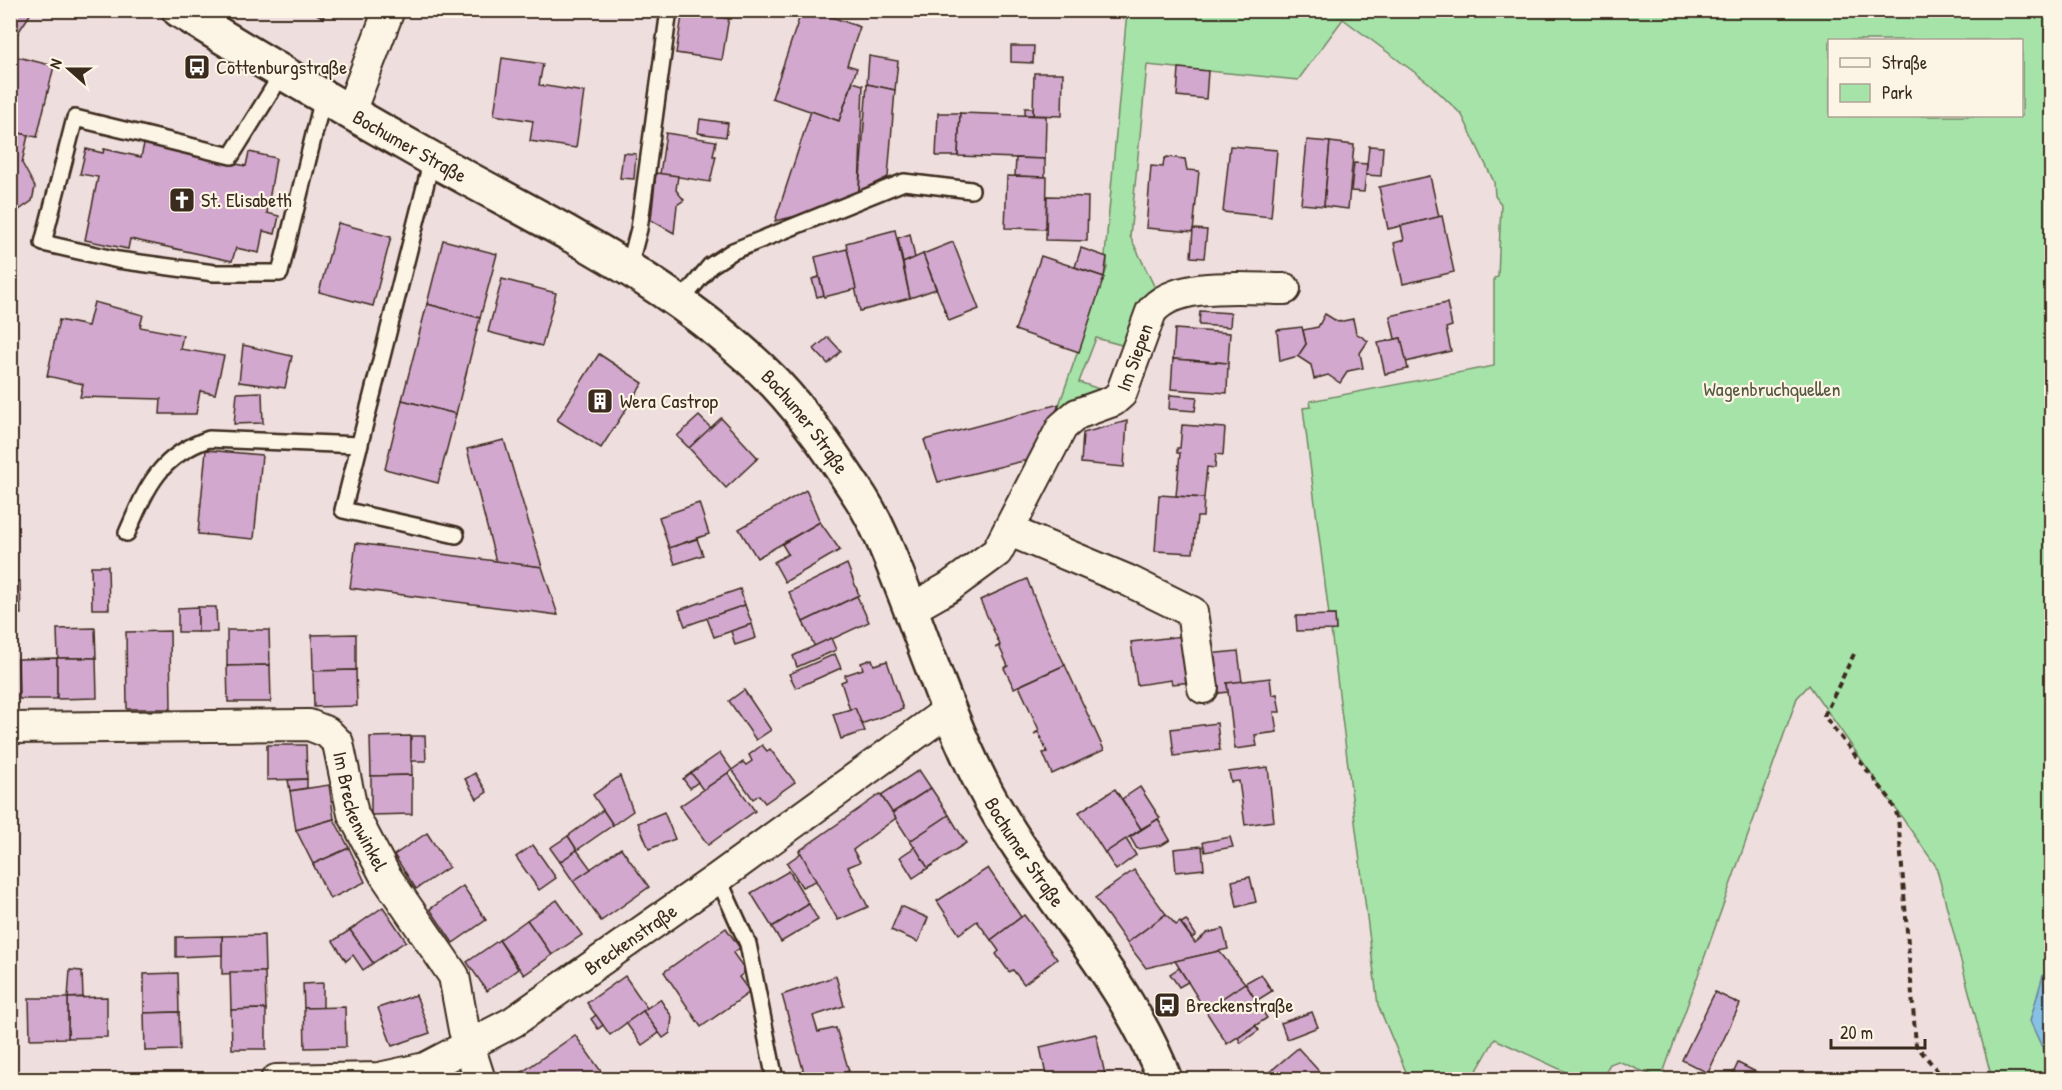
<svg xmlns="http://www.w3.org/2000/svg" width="2062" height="1090" font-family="'Patrick Hand',sans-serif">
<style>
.green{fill:#a6e3a9;stroke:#708664;stroke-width:1.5;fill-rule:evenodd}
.water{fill:#86c0e5;stroke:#688495;stroke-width:1.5}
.building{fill:#d2a8ce;stroke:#3b2a1e;stroke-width:1.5}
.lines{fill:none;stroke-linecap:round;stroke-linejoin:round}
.service-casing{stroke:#3b2a1e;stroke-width:20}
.minor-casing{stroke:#3b2a1e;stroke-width:34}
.secondary-casing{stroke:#3b2a1e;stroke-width:38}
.path{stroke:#3b2a1e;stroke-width:4;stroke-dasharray:6 4.5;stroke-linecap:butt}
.service{stroke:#fcf5e5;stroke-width:15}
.minor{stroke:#fcf5e5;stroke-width:30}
.secondary{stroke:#fcf5e5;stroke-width:33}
.labels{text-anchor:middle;stroke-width:4.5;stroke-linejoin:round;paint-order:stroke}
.poi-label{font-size:20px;fill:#3b2a1e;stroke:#fcf5e5;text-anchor:start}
.street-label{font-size:20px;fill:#3b2a1e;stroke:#fcf5e5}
.park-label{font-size:20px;fill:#565841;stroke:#fcf5e5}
</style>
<rect width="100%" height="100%" fill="#efdede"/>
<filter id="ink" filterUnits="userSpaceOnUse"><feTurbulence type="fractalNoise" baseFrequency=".0167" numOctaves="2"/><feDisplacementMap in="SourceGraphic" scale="12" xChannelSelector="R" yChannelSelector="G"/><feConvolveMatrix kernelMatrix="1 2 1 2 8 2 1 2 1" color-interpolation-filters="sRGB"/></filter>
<g filter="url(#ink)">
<!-- green -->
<path class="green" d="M1127 11H2051V1079H1992L1936 866 1809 685 1797 698 1661 1079 1618 1061 1610 1064 1601 1079H1581L1495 1039 1472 1079H1409L1378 1005 1331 630H1336L1335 615H1329L1303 408 1311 407 1310 401 1494 366V278L1498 277 1501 204 1495 196 1494 182 1462 115 1429 83 1343 19 1298 80 1147 65 1130 236 1156 290 1143 298 1125 346 1096 338 1079 382 1102 390 1058 408 1107 268V257L1105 256ZM1830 40H2022V116H1830Z"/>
<!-- water -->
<polygon class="water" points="2043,975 2051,979 2051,1079 2051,1067 2030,1021"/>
<!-- building -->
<g class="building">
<polygon points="10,10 33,10 10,45"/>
<polygon points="310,10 327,10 323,18"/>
<polygon points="473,10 490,10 475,15"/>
<polygon points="683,10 729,17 722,60 676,53"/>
<polygon points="702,10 733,10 731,19 701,13"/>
<polygon points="802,10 812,10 860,27 847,65 857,68 839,121 772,98"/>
<polygon points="1011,46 1034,46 1033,63 1011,62"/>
<polygon points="10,55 54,66 37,137 10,131"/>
<polygon points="869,56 898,61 895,90 867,84"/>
<polygon points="502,58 543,64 539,85 584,92 576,148 530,141 533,121 494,115"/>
<polygon points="1179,68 1208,71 1206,99 1177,96"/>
<polygon points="1034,73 1063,73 1062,116 1033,115"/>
<polygon points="853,82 863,85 859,191 822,210 775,221 811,111 839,121"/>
<polygon points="867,84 895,90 888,177 859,191"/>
<rect x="1025" y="108" width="8" height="7"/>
<polygon points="938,113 960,113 958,156 936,156"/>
<polygon points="960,113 1046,116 1045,159 958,156"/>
<polygon points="700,119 728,123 726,137 698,133"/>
<polygon points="10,131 28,135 22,163 35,187 32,201 10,216"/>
<polygon points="666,133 716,141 713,156 716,156 710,182 660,174"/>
<polygon points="1307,140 1330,142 1324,206 1301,204"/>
<polygon points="1330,142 1354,145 1348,209 1324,206"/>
<polygon points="144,144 246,166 249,152 276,158 267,213 279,216 275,234 263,231 259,253 236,248 232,261 130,239 128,249 85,240 98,177 80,174 86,149 103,153 104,149 141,157"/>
<polygon points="1230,146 1277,150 1271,217 1223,212"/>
<polygon points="1369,146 1383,147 1381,176 1366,175"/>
<polygon points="623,153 636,154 634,179 620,178"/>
<polygon points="1167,157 1185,159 1187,170 1199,171 1193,232 1146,228 1151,166 1163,167 1164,159"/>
<polygon points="1016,158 1045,159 1045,177 1015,176"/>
<polygon points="1354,163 1367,164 1364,192 1351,191"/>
<polygon points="656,173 678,176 676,190 684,200 677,205 674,233 651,220"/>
<polygon points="1007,176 1047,177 1046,229 1005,228"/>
<polygon points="1430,176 1439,217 1388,229 1379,187"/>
<polygon points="1047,196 1088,197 1087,241 1046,240"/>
<polygon points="1442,216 1454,272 1403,284 1394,243 1404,240 1401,226"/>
<polygon points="338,223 391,237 373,306 319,292"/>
<polygon points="1193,229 1207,230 1204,258 1191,257"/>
<polygon points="895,230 910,298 860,311 846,243"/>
<polygon points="910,234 915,258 903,263 898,238"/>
<polygon points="443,240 497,254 480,318 427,304"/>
<polygon points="953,242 979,309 949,321 923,254"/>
<polygon points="1081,248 1107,257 1104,277 1075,267"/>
<polygon points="847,249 856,289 824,297 815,257"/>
<polygon points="923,254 936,289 910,298 903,263"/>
<polygon points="1041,256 1104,277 1079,352 1015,330"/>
<polygon points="819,277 824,295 817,297 812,279"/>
<polygon points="502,279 556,293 542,346 488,332"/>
<polygon points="94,302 143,315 140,327 183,335 180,349 224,356 215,394 200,391 196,414 160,414 161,399 80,397 83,384 47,376 59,320 88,326"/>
<polygon points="1447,303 1452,326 1446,328 1451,351 1406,362 1401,338 1395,339 1390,316"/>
<polygon points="427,304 480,318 456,414 402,400"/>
<polygon points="1200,311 1231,313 1230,327 1199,325"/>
<polygon points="1325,314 1338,322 1353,319 1356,333 1368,341 1360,353 1363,368 1348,371 1340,383 1328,375 1314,379 1311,365 1297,356 1306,344 1303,330 1318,327"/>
<polygon points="1302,327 1306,344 1298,356 1280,361 1277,330"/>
<polygon points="1175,329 1230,333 1228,363 1173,359"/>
<polygon points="828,337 841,351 828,364 814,349"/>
<polygon points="1401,338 1408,369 1385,374 1378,343"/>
<polygon points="243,345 292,356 285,388 239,382"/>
<polygon points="599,354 643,383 601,448 557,420"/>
<polygon points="1173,359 1228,363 1227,393 1171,389"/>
<polygon points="262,392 263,423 234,424 237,393"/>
<polygon points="1170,395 1197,397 1195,411 1169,409"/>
<polygon points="402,400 456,414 438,483 385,469"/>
<polygon points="1059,404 1039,457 938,482 924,440"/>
<polygon points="699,416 711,428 689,448 677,436"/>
<polygon points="721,418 758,458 726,488 689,448"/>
<polygon points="1127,421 1124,467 1081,463 1083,433"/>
<polygon points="1182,425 1225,428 1223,455 1216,454 1215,468 1207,467 1204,498 1176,496 1180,453 1177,453 1177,448 1180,448"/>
<polygon points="504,440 542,567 496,562 467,449"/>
<polygon points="206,450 262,455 254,539 198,534"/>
<polygon points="806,490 820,522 757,558 739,529"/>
<polygon points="1159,495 1204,498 1203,517 1197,517 1193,553 1155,551"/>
<polygon points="699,503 709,534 669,548 659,517"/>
<polygon points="820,522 840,550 785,582 774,562 788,554 782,544"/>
<polygon points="697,539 703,555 675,564 669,548"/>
<polygon points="356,543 542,567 558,615 350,588"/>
<polygon points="847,564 859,595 803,622 789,592"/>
<polygon points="91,566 108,566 109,609 92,609"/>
<polygon points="1027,579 1045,625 1065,665 1014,688 1004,668 1008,666 999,646 995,648 1000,645 980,600"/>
<polygon points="10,581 20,581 21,614 10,614"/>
<polygon points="740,589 745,605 685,626 679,610"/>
<polygon points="857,596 869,622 815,647 803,622"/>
<polygon points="745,605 752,624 714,637 707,618"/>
<polygon points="198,607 198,632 178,632 178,608"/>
<polygon points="198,607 216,607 217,632 198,632"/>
<polygon points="1335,615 1336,630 1297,631 1296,616"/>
<polygon points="752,624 756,638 735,645 731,631"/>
<polygon points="95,628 96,658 58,658 57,629"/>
<polygon points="227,630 269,630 270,665 227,666"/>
<polygon points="170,631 171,709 127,709 126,632"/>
<polygon points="356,634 356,670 313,671 312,635"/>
<polygon points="1183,636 1193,682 1172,684 1171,680 1137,685 1131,642"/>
<polygon points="831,638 836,650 797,667 793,656"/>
<polygon points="1238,651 1242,682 1227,683 1228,692 1213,694 1208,654"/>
<polygon points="835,654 841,668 796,688 789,674"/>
<polygon points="57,658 57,699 19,699 18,659"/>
<polygon points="57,658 96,658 97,698 57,699"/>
<polygon points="872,659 874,665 887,661 903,709 861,724 855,708 850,710 841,682 846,680 845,675 863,669 861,663"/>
<polygon points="270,665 271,702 228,702 227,666"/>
<polygon points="1065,665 1104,750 1052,774 1043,753 1047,752 1038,732 1034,734 1039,730 1019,686"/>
<polygon points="356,670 357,706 314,707 313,671"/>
<polygon points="1270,678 1272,695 1277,694 1280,712 1274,712 1277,732 1255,735 1257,746 1235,749 1227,683"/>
<polygon points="744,690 771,730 756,740 729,701"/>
<polygon points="855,708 865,731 841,739 833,714"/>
<polygon points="1217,723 1220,750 1174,756 1171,729"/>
<polygon points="411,736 412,775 371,776 370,737"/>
<polygon points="411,736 425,736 426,761 411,761"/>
<polygon points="267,745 306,745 307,779 267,780"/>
<polygon points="762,745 767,751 770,749 795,782 765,803 759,795 753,799 732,770 743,762 746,765 752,761 749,755"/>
<polygon points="720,753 732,770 703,790 691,773"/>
<polygon points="1268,767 1274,821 1245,825 1239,781 1231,782 1229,772"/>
<polygon points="919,770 931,788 892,813 881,795"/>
<polygon points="475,773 487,792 477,799 465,779"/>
<polygon points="691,773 698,782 690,788 683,779"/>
<polygon points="728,773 755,811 708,845 680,806"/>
<polygon points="412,775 412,814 371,815 371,776"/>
<polygon points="620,776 633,811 613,825 593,795"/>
<polygon points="307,779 307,788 290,791 288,780"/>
<polygon points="329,785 334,819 296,830 290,791"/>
<polygon points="1140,787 1160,818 1141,829 1122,799"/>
<polygon points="931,788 949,815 910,841 892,813"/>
<polygon points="1115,789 1141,829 1105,853 1079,812"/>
<polygon points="880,794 896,818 853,850 860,862 848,867 868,907 838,920 799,851"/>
<polygon points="603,810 613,825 577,850 568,836"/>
<polygon points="664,812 675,839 649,849 638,823"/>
<polygon points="949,815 966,843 928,868 910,841"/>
<polygon points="334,819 349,848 313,864 296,830"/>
<polygon points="1158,819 1170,840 1162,845 1137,849 1130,837"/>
<polygon points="427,833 449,867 416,889 394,855"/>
<polygon points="568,836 577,850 560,862 550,848"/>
<polygon points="1230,837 1233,847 1205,852 1203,842"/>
<polygon points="1126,839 1136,855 1116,870 1105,853"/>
<polygon points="533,845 556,878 539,890 516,857"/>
<polygon points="1202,846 1204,869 1176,872 1174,849"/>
<polygon points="915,847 928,868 913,878 900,857"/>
<polygon points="349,848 365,882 330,899 313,864"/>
<polygon points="621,848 649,887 601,921 573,881"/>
<polygon points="577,850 591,869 573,881 560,862"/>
<polygon points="801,853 816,881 802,887 787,863"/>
<polygon points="988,868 1021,917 991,940 977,921 959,934 937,901"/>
<polygon points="1134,870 1166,914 1127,943 1095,898"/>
<polygon points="789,871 809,904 772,927 751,893"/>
<polygon points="1250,877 1256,902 1237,907 1232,881"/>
<polygon points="463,886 486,920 453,943 430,909"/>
<polygon points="557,900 582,935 552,955 527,920"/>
<polygon points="809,904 818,920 781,942 772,927"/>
<polygon points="901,906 928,918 918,942 891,930"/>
<polygon points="383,907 406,941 373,963 350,930"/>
<polygon points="1166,914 1176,925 1180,922 1195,943 1207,933 1223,929 1228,949 1146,968 1127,943"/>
<polygon points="1024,915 1057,959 1024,984 1013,970 1009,972 996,954 999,951 991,940"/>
<polygon points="527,920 552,955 524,975 499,940"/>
<polygon points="1186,920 1196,935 1192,938 1181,923"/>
<polygon points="726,928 740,948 733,953 746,971 739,977 750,992 701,1027 664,972"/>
<polygon points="350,930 373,963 363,970 353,955 346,961 333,941"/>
<polygon points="264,935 265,972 222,974 222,936"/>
<polygon points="222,936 222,955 176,957 176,937"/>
<polygon points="499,940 518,969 487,991 467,962"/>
<polygon points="1219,951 1245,983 1205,1010 1175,961"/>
<polygon points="1179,968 1188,982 1179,987 1170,974"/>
<polygon points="70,970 82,971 83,997 68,998"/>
<polygon points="265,972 266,1009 231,1010 230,972"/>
<polygon points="178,973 179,1012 144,1013 144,974"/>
<polygon points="1261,974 1272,991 1256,1001 1245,983"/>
<polygon points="625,976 647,1008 610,1035 587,1003"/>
<polygon points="836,976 844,1006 813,1016 818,1032 836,1028 849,1071 826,1080 806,1080 782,995"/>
<polygon points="323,983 323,1008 304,1008 303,984"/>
<polygon points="1245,983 1267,1018 1227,1044 1205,1010"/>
<polygon points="1715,992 1740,1004 1708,1073 1682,1060"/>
<polygon points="416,995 430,1033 392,1046 378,1008"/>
<polygon points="107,997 107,1037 68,1038 68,998"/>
<polygon points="29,998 68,998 68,1038 30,1039"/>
<polygon points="660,999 672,1017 670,1033 663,1038 643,1011"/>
<polygon points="345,1007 346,1047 305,1048 304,1008"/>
<polygon points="266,1009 266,1049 232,1049 231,1010"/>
<polygon points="643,1011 659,1033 642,1045 626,1023"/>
<polygon points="179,1012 180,1050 145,1051 144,1013"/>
<polygon points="1312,1012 1318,1027 1287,1039 1281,1023"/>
<polygon points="596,1015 603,1025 598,1029 591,1019"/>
<polygon points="1256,1026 1259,1030 1241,1043 1238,1038"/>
<polygon points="1096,1034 1106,1079 1047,1080 1040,1047"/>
<polygon points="575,1035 603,1074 595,1080 525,1080 521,1073"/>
<polygon points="1298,1048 1326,1079 1260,1080"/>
<polygon points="1738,1063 1772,1080 1730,1080"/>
</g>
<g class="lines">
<defs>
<g id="service">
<polyline points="282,74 231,156 75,118 43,243 118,260 214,273 280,273 323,98"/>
<polyline points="432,159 343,510 456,535"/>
<polyline points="629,267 639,229 669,10"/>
<polyline points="680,302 710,266 733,251 904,182 971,190"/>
<path d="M127 533C147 487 159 456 209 439L360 445"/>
<polyline points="718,878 748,944 775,1080"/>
</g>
<g id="minor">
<polyline points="350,112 389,10"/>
<polyline points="1010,531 1127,580 1192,612 1203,688"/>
<path id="s1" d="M911 609 948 588 997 552 1062 427 1077 414 1113 401 1121 394 1151 312C1175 280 1248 289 1285 289"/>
<path id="s2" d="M10 728 309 725 327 732 338 743 353 814 385 875 454 976 464 1030 480 1080"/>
<path id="s3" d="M276 1080 379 1078 425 1068 513 1022 718 878 949 710"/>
</g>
<g id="secondary">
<path id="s4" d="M179 10C263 62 348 112 434 160 552 226 679 284 775 383 808 418 835 458 861 498 879 526 890 557 902 587 928 653 950 721 982 784 1035 887 1123 970 1165 1080"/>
</g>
</defs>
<!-- service casing -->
<use href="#service" class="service-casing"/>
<!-- minor casing -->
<use href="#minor" class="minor-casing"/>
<!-- secondary casing -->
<use href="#secondary" class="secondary-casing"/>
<!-- path -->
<polyline class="path" points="1854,654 1824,716 1890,799 1898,817 1916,1045 1945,1080"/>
<!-- service -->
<use href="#service" class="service"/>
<!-- minor -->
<use href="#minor" class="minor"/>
<!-- secondary -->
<use href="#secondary" class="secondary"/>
</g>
</g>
<!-- icons -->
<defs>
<symbol id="bus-square" viewBox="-11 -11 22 22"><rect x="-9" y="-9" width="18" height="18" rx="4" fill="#3b2a1e" stroke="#fcf5e5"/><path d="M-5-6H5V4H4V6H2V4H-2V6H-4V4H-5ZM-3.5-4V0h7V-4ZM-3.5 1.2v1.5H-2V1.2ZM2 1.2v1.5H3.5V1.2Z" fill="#fff"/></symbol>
<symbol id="church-square" viewBox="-11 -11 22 22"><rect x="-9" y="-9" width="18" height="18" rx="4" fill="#3b2a1e" stroke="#fcf5e5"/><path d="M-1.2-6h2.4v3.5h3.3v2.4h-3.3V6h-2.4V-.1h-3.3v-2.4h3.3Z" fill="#fff"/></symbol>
<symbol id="building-square" viewBox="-11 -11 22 22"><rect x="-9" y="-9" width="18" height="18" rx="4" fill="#3b2a1e" stroke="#fcf5e5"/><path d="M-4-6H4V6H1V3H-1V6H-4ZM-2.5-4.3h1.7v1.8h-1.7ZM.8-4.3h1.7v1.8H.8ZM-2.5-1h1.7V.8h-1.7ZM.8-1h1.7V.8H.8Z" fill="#fff"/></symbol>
</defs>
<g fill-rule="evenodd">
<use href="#bus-square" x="182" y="52" width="30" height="30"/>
<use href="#church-square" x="167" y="185" width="30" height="30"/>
<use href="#building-square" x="585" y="386" width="30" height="30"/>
<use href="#bus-square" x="1152" y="990" width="30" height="30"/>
</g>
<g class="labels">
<!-- poi labels -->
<g class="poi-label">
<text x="216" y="74">Cottenburgstraße</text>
<text x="201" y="207">St. Elisabeth</text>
<text x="620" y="408">Wera Castrop</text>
<text x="1186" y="1012">Breckenstraße</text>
</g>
<!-- street labels -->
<g class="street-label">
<text dy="7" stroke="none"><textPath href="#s4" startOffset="268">Bochumer Straße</textPath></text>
<text dy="7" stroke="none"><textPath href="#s1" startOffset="352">Im Siepen</textPath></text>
<text dy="7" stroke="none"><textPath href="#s4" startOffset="754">Bochumer Straße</textPath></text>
<text dy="7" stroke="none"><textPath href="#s2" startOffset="406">Im Breckenwinkel</textPath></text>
<text dy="7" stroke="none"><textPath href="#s4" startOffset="1240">Bochumer Straße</textPath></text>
<text dy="7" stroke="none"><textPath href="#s3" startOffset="393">Breckenstraße</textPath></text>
</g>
<!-- park labels -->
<g class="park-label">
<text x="1772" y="396">Wagenbruchquellen</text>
</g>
</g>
<!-- margin -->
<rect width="2062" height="1090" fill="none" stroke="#fcf5e5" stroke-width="36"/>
<rect x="18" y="18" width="2026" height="1054" fill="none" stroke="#3b2a1e" stroke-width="2" filter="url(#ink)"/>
<!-- legend -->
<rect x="1828" y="39" width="195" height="78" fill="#fcf5e5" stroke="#afa495" stroke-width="1.5"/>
<rect x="1840" y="58" width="30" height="9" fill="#fcf5e5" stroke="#afa495" stroke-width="1.5"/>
<text x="1882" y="69" font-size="18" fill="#3b2a1e">Straße</text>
<rect x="1840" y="84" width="30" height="18" fill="#a6e3a9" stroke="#afa495" stroke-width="1.5"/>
<text x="1882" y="99" font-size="18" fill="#3b2a1e">Park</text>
<!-- north arrow -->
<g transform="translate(69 69) rotate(291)" stroke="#fcf5e5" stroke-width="4.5" paint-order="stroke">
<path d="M0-4.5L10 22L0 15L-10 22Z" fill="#3b2a1e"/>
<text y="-9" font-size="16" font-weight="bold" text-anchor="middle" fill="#3b2a1e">N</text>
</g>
<!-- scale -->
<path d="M1831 1039v9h94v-9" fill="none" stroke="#3b2a1e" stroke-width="3"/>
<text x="1840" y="1039" font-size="18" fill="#3b2a1e" stroke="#fcf5e5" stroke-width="4.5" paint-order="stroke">20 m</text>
</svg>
